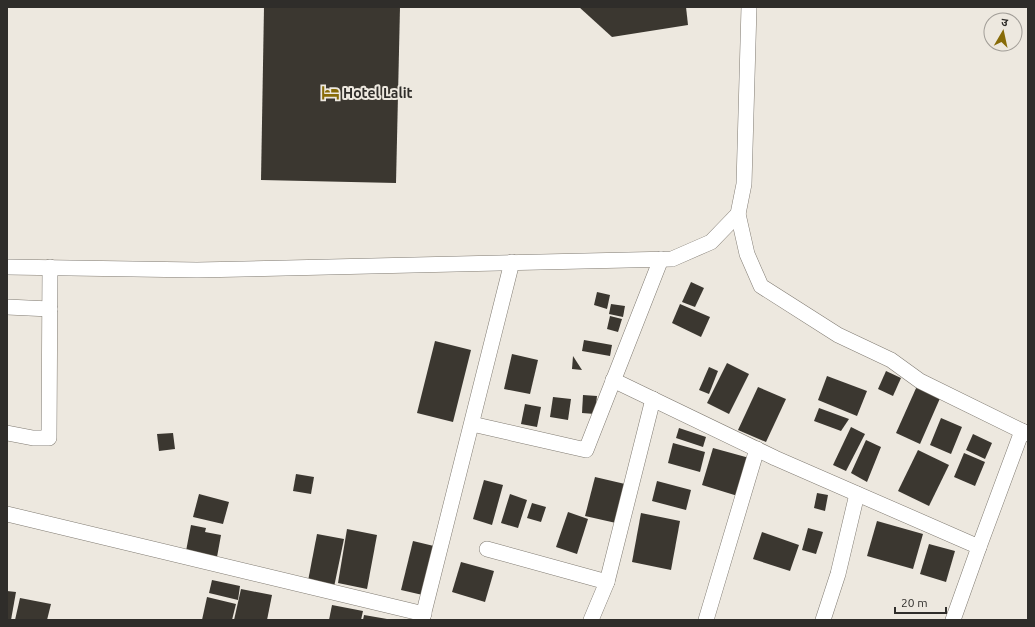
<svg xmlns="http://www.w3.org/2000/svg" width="1035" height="627" font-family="Ubuntu,'Noto Sans Devanagari',sans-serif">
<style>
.building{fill:#3b3730}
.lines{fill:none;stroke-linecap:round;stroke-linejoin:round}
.minor-casing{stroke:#807b72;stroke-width:16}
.minor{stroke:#fff;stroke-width:15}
.labels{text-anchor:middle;stroke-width:4;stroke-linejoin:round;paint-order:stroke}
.poi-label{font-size:14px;font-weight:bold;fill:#2f2d2a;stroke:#ede8df;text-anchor:start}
</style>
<rect width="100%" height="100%" fill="#ede8df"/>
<!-- building -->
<g class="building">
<polygon points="264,7 400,7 396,183 261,180"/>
<polygon points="579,7 686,7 688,25 612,37"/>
<polygon points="691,282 704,288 695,307 682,302"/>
<polygon points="597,292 610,295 607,309 594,305"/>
<polygon points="611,304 625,306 623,317 609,314"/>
<polygon points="680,304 710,317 701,337 672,323"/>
<polygon points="610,316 622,319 618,332 607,329"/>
<polygon points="584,340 612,345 610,356 582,351"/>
<polygon points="435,341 471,350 453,422 417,413"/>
<polygon points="512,354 538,360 530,394 504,389"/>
<polygon points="573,356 582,370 572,369"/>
<polygon points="727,363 749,374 729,414 707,403"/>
<polygon points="709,367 718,371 709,394 699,390"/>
<polygon points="886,371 901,378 893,396 878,389"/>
<polygon points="827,376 867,391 857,416 818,400"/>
<polygon points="917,386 941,396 920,444 896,433"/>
<polygon points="758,387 786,399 766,442 738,430"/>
<polygon points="583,395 597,396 595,414 582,413"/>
<polygon points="553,397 571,399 568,420 550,417"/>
<polygon points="525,404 541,407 537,427 521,424"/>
<polygon points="819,408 849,419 841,431 814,421"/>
<polygon points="941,418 962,427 951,454 930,445"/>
<polygon points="851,427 865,434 846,471 833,465"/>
<polygon points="679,428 706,437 703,447 676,438"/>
<polygon points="173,433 175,449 159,451 157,434"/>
<polygon points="973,434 992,443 985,459 966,450"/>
<polygon points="866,440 881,447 867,482 851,473"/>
<polygon points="673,443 705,452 700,472 668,463"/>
<polygon points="713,448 753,459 741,497 702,485"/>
<polygon points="918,450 949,465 929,506 898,491"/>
<polygon points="964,453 985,462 975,486 954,477"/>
<polygon points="296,474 314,477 311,494 293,491"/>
<polygon points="595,477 625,484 616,523 585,516"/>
<polygon points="484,480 503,485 492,525 473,519"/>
<polygon points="657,481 691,490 686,510 652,501"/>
<polygon points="817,493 828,495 825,511 814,508"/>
<polygon points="199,494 229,502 223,524 193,517"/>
<polygon points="510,494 527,500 518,528 501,523"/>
<polygon points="532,503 546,507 541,522 527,518"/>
<polygon points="568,512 588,519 577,554 556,547"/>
<polygon points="641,513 680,521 671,570 632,562"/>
<polygon points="877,521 923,534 913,569 867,556"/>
<polygon points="191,525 206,528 205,532 221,535 217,557 186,551"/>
<polygon points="808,528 823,532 816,554 802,550"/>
<polygon points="347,529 377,535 367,589 338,583"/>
<polygon points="762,532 799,545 790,571 753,559"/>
<polygon points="317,534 344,539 334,587 308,581"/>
<polygon points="413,541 438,547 427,596 401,590"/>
<polygon points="929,544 955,551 946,582 920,574"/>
<polygon points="461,562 494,571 485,602 452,592"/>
<polygon points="212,580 240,586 238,600 209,593"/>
<polygon points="241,589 272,595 267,620 234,620"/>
<polygon points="7,591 16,592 11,620 7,620"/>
<polygon points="207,597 236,604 232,620 202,620"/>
<polygon points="20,598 51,604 47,620 15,620"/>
<polygon points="332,605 363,611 361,620 329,620"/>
<polygon points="364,615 387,619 387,620 363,620"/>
</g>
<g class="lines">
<defs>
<g id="minor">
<polyline points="738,214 747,254 761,286 838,335 891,360 920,381 1028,434"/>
<polyline points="7,267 197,270 672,259 711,242 738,214 744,184 749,7"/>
<polyline points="7,307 50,309"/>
<polyline points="613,380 775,458 979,547 1022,431"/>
<polyline points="472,424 586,450 661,259"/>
<polyline points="7,433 33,438 49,438 50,267"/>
<polyline points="7,514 424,614"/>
<polyline points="487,549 607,582 653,399"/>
<polyline points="422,620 512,262"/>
<polyline points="591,620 607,582"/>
<polyline points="706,620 757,449"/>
<polyline points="823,620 838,574 857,494"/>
<polyline points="953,620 979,547"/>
</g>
</defs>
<!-- minor casing -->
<use href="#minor" class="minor-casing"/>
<!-- minor -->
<use href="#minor" class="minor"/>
</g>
<!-- icons -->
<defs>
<symbol id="hotel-bare" viewBox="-9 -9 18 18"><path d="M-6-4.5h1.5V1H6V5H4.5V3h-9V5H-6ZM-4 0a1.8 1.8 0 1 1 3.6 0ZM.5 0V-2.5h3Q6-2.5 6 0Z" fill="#876b08" stroke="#ede8df" stroke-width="2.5" paint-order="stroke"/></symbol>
</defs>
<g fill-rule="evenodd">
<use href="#hotel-bare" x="318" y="80" width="25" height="25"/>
</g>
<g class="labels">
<!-- poi labels -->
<g class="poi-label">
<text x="343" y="98">Hotel Lalit</text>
</g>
</g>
<!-- border -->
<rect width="1035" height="627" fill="none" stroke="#2f2d2a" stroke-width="16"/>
<!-- north arrow -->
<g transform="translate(1003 32) rotate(9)"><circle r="19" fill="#ede8df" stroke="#a19d97"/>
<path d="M0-3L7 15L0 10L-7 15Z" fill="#876b08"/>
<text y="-6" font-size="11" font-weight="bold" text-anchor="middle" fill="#2f2d2a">उ</text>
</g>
<!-- scale -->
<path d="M895 607v6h51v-6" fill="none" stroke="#2f2d2a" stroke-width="2"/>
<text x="901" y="607" font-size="12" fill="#2f2d2a" stroke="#ede8df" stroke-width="3" paint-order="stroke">20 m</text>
</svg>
